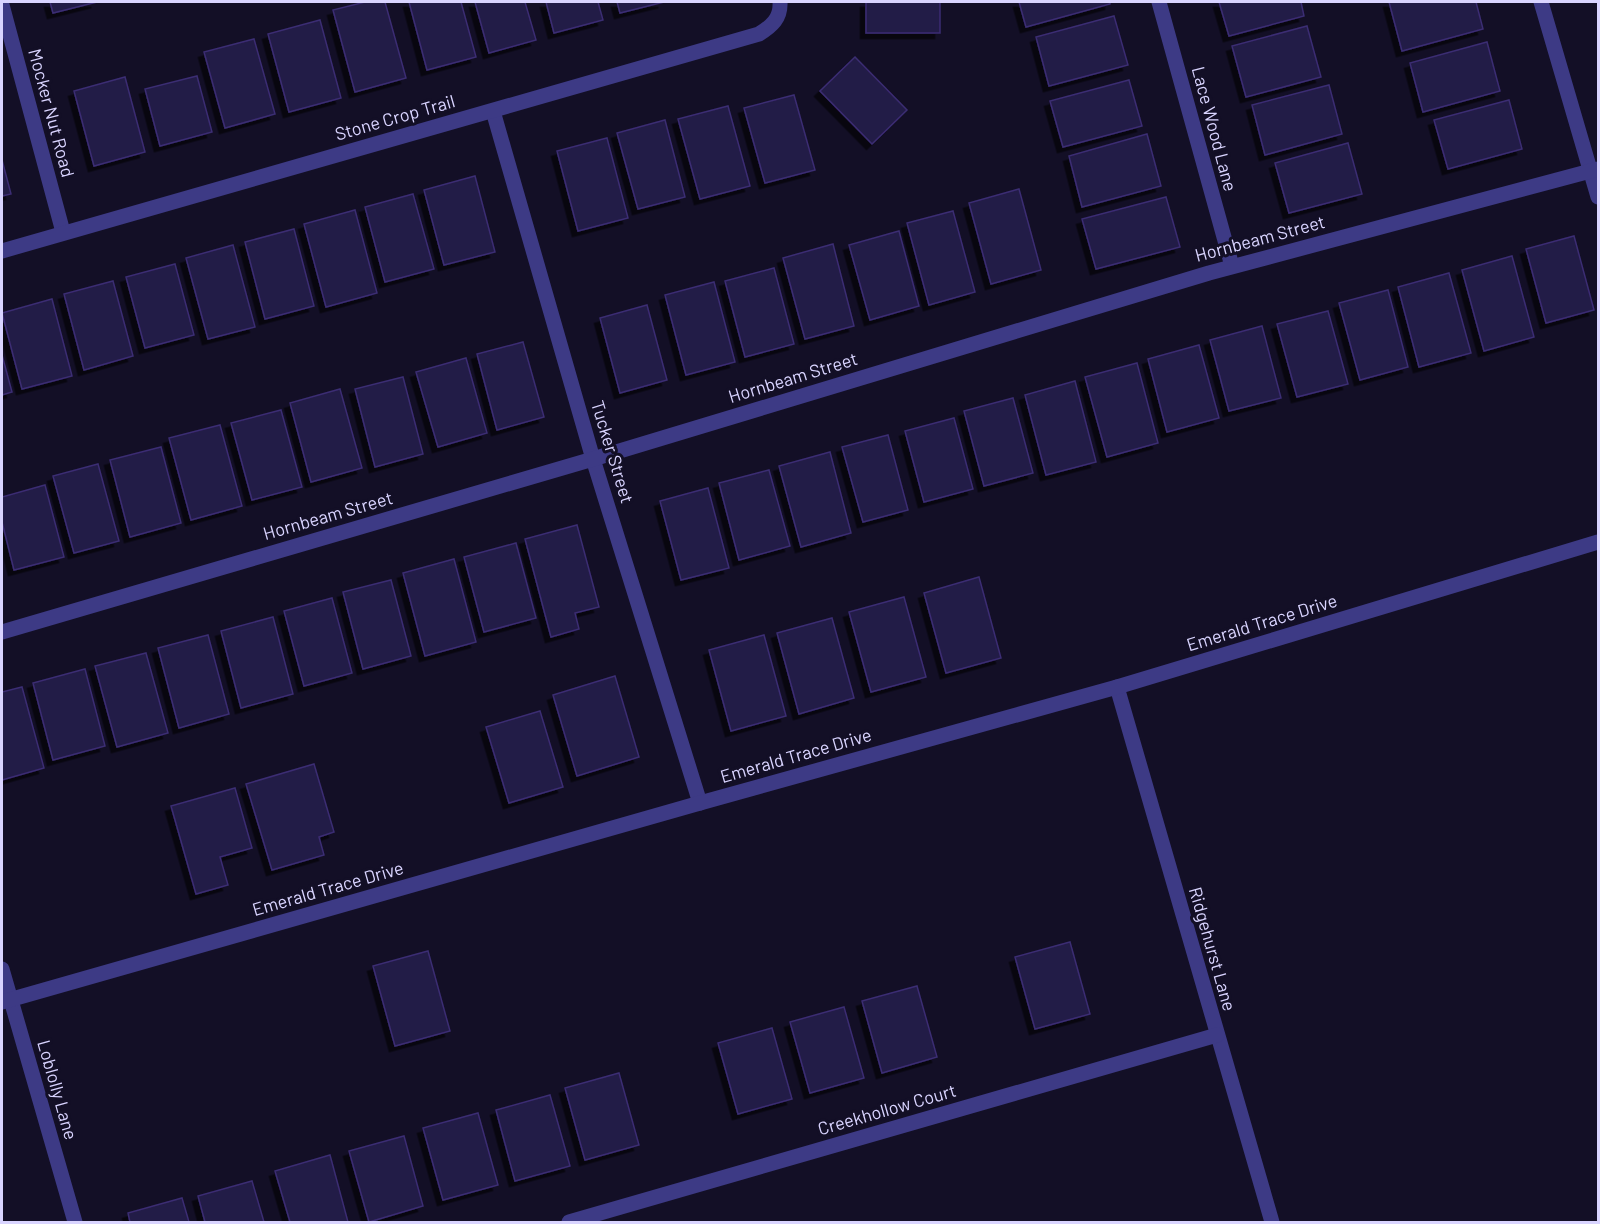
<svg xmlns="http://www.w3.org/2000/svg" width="1600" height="1224" font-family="Barlow,sans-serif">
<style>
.building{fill:#241b47;stroke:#3b2d73;stroke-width:1.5;filter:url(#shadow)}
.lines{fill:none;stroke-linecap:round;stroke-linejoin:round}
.minor{stroke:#3d3a85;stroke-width:15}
.labels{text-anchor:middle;stroke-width:6;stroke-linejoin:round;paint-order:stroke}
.street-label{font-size:18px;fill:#d9d4ff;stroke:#130f26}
</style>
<defs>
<filter id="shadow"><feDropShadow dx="-5.5" dy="5.5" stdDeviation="0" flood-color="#0009"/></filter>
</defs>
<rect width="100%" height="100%" fill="#130f26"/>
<!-- building -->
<g class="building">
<polygon points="50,2 97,2 53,13"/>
<polygon points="365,2 385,2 406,78 355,92 333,10"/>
<polygon points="409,2 461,2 476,57 427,70"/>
<polygon points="475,2 525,2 536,40 489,53"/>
<polygon points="546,2 598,2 603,20 554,33"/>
<polygon points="617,2 664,2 620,13"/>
<rect x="866" y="2" width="74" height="31"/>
<polygon points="1019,2 1110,2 1110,4 1026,27"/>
<polygon points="1219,2 1301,2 1304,16 1229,36"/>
<polygon points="1389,2 1476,2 1483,29 1402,51"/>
<polygon points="1114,16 1128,65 1049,86 1036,37"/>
<polygon points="320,20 341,98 289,112 268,34"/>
<polygon points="1307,26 1321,77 1246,97 1232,46"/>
<polygon points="254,39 275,114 225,128 204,52"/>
<polygon points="1487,42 1500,91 1423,112 1410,63"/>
<polygon points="855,57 907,110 872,144 820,91"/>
<polygon points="197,76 212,132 160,146 145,89"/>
<polygon points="125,77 145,152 94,166 74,91"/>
<polygon points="1129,80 1142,126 1063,147 1050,101"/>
<polygon points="1329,85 1342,134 1265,155 1252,105"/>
<polygon points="794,95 815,170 765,183 744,108"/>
<polygon points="1509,100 1522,149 1448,169 1434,120"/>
<polygon points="728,106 750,186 700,199 678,119"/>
<polygon points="665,120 685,197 638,209 617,133"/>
<polygon points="1147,134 1161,186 1082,207 1069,156"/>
<polygon points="607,138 628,218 578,231 557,151"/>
<polygon points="1348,143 1362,194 1289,213 1275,163"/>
<polygon points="2,160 11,194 2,196"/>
<polygon points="475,176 495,252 444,265 424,190"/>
<polygon points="1019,189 1041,270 991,284 969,203"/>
<polygon points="413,194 434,269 385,282 365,207"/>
<polygon points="1166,197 1180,247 1096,269 1082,219"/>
<polygon points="355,210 377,293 326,307 304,224"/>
<polygon points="953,211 975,292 929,305 907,223"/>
<polygon points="294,229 314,306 265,319 245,242"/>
<polygon points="899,231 919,306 870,320 849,245"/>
<polygon points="1574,236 1594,310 1546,323 1526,249"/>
<polygon points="833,244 854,326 805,339 783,258"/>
<polygon points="233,245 255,327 208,339 186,258"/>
<polygon points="1512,256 1534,337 1484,351 1462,270"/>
<polygon points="175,264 194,335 145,348 126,277"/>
<polygon points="774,268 794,344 745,357 725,281"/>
<polygon points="1449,273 1471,353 1419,367 1398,287"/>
<polygon points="113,281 133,356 84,370 64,294"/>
<polygon points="714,282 735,362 686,375 665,295"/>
<polygon points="1388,290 1408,367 1360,380 1339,303"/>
<polygon points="52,299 72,376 22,389 2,313"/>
<polygon points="647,305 667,380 620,393 600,318"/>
<polygon points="1328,311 1348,384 1297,397 1277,324"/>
<polygon points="1262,326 1281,398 1229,411 1210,340"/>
<polygon points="523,342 544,417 497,430 477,354"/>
<polygon points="1199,345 1219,418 1167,432 1148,359"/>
<polygon points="2,355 12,392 2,395"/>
<polygon points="466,358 487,433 438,447 416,372"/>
<polygon points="1137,363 1158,443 1107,457 1085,377"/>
<polygon points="403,377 423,454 375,467 355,389"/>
<polygon points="1075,381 1096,462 1046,475 1025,395"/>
<polygon points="340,389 362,468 311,482 290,403"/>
<polygon points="1013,398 1033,473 984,486 964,411"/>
<polygon points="281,410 302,487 252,500 231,423"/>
<polygon points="954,418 973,489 924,502 905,431"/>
<polygon points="220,425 242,506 191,520 169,438"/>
<polygon points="888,435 908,510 863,522 842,447"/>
<polygon points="161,447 181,523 130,537 110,460"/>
<polygon points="830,452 851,533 801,547 779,466"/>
<polygon points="98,464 119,541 74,553 53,476"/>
<polygon points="769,470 790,546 739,560 719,483"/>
<polygon points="45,485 64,557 14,570 2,522 2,497"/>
<polygon points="708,488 729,568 681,580 660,501"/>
<polygon points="577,525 599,607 575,613 579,629 551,637 525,539"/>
<polygon points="516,543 536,618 484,632 464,557"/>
<polygon points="454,559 476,642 425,656 403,573"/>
<polygon points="979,577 1001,658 946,673 924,593"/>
<polygon points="391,580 411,656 363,669 343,592"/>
<polygon points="904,597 926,677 871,692 849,612"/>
<polygon points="332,598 352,673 304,686 284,611"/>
<polygon points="273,617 293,694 241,708 221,631"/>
<polygon points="832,618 854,698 799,714 777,633"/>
<polygon points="208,635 229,714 179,728 158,648"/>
<polygon points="764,635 786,716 731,731 709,650"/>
<polygon points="146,653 168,733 117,747 95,666"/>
<polygon points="85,669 105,746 53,760 33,683"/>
<polygon points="615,676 639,757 577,776 553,695"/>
<polygon points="22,687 44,768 2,780 2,692"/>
<polygon points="540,711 563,787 509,803 486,727"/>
<polygon points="314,764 334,832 319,837 324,855 272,870 246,784"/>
<polygon points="235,788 252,848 220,857 228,885 196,894 171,806"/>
<polygon points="1070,942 1090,1014 1035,1029 1015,957"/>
<polygon points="428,951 450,1031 395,1046 373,966"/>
<polygon points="917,986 937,1057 882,1073 862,1001"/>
<polygon points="844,1007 864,1078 810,1093 790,1022"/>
<polygon points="772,1028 792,1099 738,1114 718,1043"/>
<polygon points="619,1073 639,1145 585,1160 565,1088"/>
<polygon points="550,1095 570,1166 515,1181 496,1110"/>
<polygon points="478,1113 498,1185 443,1200 423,1128"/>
<polygon points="404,1136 423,1206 369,1222 349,1151"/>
<polygon points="330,1155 348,1222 290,1222 275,1171"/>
<polygon points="252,1181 264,1222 205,1222 198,1196"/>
<polygon points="182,1198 189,1222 130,1222 128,1213"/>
</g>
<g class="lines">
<!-- minor -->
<g class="minor">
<polyline points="1159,2 1232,266"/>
<polyline points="1541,2 1598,197"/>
<polyline points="2,5 63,232"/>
<polyline points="493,111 593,459 700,803"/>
<path d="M2 251 759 34C772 26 781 18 780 2"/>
<polyline points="2,632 593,459 1209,273 1598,169"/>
<polyline points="1117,687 1272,1222"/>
<polyline points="2,969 75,1222"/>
<polyline points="2,1002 700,803 1117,687 1598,542"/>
<polyline points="569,1222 1217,1035"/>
</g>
</g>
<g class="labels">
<!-- street labels -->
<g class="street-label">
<text transform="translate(51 113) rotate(75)" y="6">Mocker Nut Road</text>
<text transform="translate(395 118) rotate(-16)" y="6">Stone Crop Trail</text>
<text transform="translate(1214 129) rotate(75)" y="6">Lace Wood Lane</text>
<text transform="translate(1260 239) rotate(-15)" y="6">Hornbeam Street</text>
<text transform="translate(793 378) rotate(-17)" y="6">Hornbeam Street</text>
<text transform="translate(612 452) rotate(73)" y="6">Tucker Street</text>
<text transform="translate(328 516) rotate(-16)" y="6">Hornbeam Street</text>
<text transform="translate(1262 623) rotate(-17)" y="6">Emerald Trace Drive</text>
<text transform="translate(796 756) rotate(-16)" y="6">Emerald Trace Drive</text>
<text transform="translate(328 889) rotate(-16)" y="6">Emerald Trace Drive</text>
<text transform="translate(1212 949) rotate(74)" y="6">Ridgehurst Lane</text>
<text transform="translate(57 1090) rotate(74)" y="6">Loblolly Lane</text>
<text transform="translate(887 1110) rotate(-16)" y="6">Creekhollow Court</text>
</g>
</g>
<!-- border -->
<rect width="1600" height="1224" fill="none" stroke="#d9d4ff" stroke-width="6"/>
</svg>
